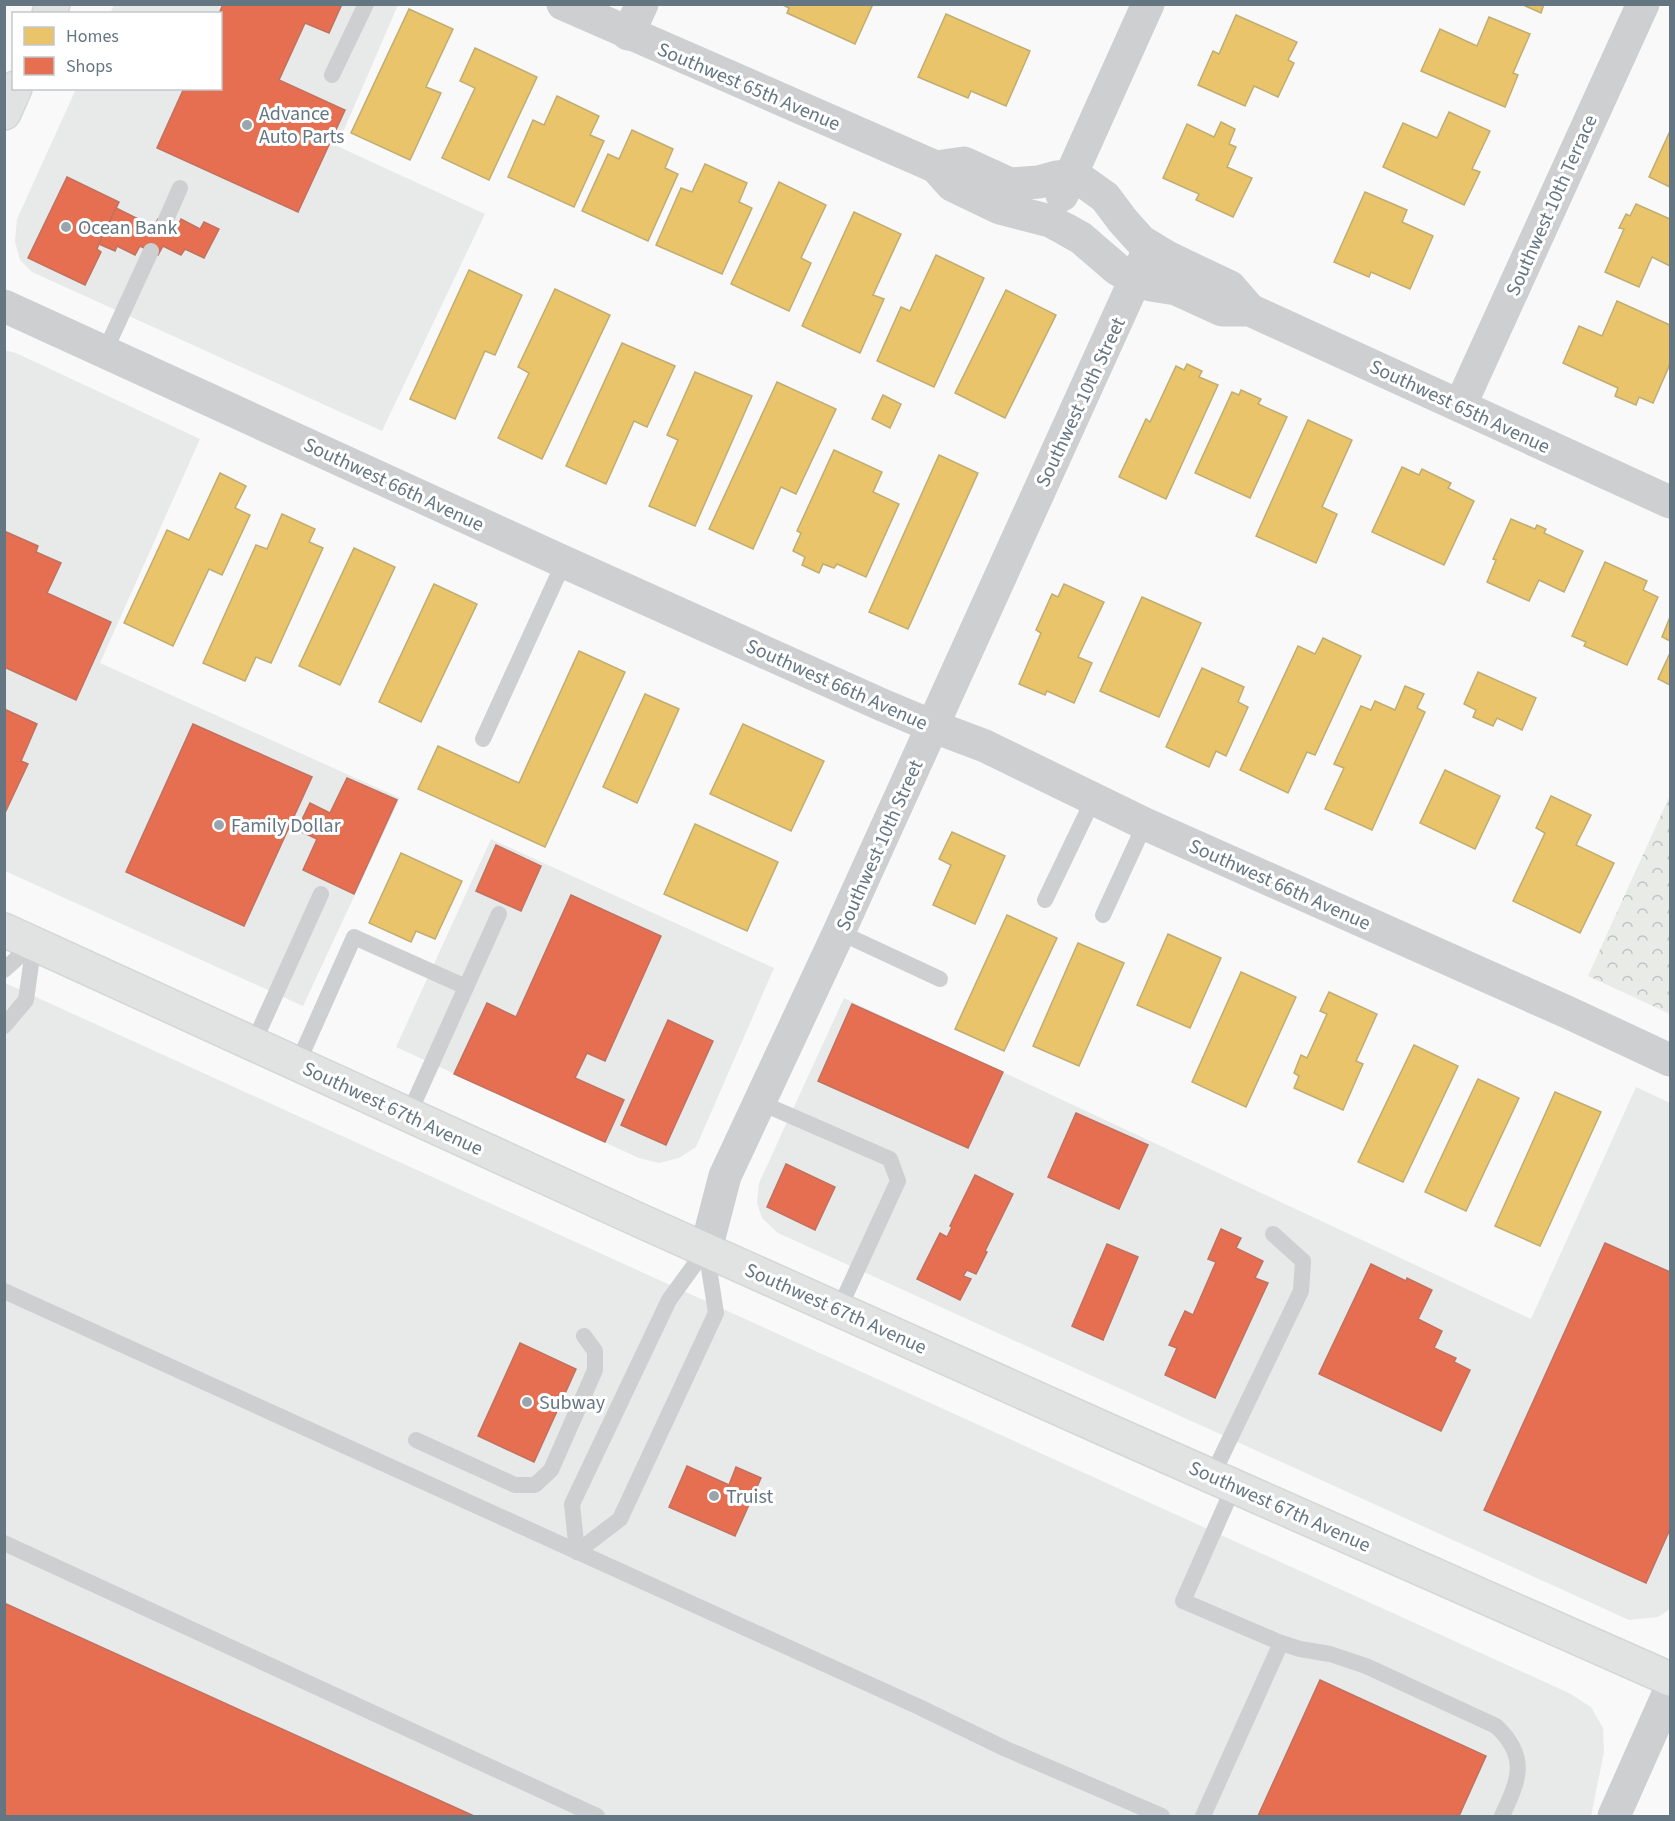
<svg xmlns="http://www.w3.org/2000/svg" width="1675" height="1821" font-family="'Source Sans 3',sans-serif">
<style>
.built{fill:#e8e9e9}
.park{fill:url(#park-crowns)}
.homes{fill:#e9c46a;stroke:#c1ad72;stroke-width:1.5}
.shops{fill:#e76f51;stroke:#c07160;stroke-width:1.5}
.lines{fill:none;stroke-linecap:round;stroke-linejoin:round}
.secondary-casing{stroke:#d5d6d7;stroke-width:36}
.primary-casing{stroke:#d5d6d7;stroke-width:36}
.service{stroke:#cecfd0;stroke-width:16}
.minor{stroke:#cecfd0;stroke-width:33}
.secondary{stroke:#e1e2e2;stroke-width:33}
.primary{stroke:#e1e2e2;stroke-width:33}
.poi-dot{fill:#99a4ac;stroke:#fff;stroke-width:2}
.labels{text-anchor:middle;stroke-width:6;stroke-linejoin:round;paint-order:stroke}
.street-label{font-size:20px;fill:#657683;stroke:#fff}
.poi-label{font-size:20px;fill:#657683;stroke:#fff;text-anchor:start}
</style>
<defs>
<pattern id="park-crowns" width="20" height="18" patternUnits="userSpaceOnUse" patternTransform="scale(1.5)"><rect width="20" height="18" fill="#e8ebe6"/><path d="M2 6a3 3 0 1 1 6 0M12 15a3 3 0 1 1 6 0" fill="none" stroke="#c0c3c0"/></pattern>
</defs>
<rect width="100%" height="100%" fill="#f9f9f9"/>
<!-- built -->
<g class="built">
<polygon points="114,5 398,5 337,146 485,214 382,431 32,272 20,260 15,242 17,219 76,89 220,88 220,14 110,13"/>
<polygon points="4,350 16,353 200,439 100,663 400,798 303,1006 5,871"/>
<polygon points="491,839 774,968 696,1147 679,1158 659,1163 639,1158 396,1047"/>
<polygon points="5,983 1569,1693 1591,1707 1603,1728 1604,1752 1591,1816 5,1816"/>
<polygon points="844,998 1531,1319 1636,1087 1670,1103 1670,1609 1658,1617 1629,1620 778,1233 762,1218 757,1203 759,1183"/>
</g>
<!-- park -->
<polygon class="park" points="1670,795 1670,1014 1588,976"/>
<!-- homes -->
<g class="homes">
<polygon points="781,4 873,4 855,44 787,13 789,8"/>
<polygon points="1521,4 1544,4 1541,13"/>
<polygon points="409,9 453,29 426,87 441,93 410,160 351,133"/>
<polygon points="946,14 1030,51 1006,106 971,91 968,98 918,77"/>
<polygon points="1236,15 1297,42 1288,60 1294,63 1278,97 1254,86 1245,106 1198,85 1213,51 1219,54"/>
<polygon points="1489,17 1530,34 1513,73 1518,75 1505,107 1421,71 1440,29 1477,46"/>
<polygon points="475,48 537,77 489,180 442,158 475,88 460,81"/>
<polygon points="557,96 599,116 590,135 604,141 574,207 508,177 533,120 544,125"/>
<polygon points="1449,112 1490,131 1472,169 1480,172 1464,205 1383,167 1403,123 1437,138"/>
<polygon points="1221,122 1235,129 1229,144 1236,147 1227,167 1252,178 1233,217 1196,200 1199,194 1163,178 1187,124 1214,137"/>
<polygon points="632,130 673,149 665,168 678,174 648,241 582,211 608,154 619,159"/>
<polygon points="1670,131 1670,187 1649,177"/>
<polygon points="705,164 747,183 739,202 752,208 722,274 656,245 681,188 692,192"/>
<polygon points="779,182 826,205 801,258 811,263 789,311 731,284"/>
<polygon points="1365,192 1407,210 1402,222 1433,236 1410,289 1371,272 1369,277 1334,262"/>
<polygon points="1636,204 1670,219 1670,266 1652,257 1639,287 1605,272 1624,229 1619,228 1626,214 1630,216"/>
<polygon points="854,212 901,234 873,295 884,299 860,353 802,326"/>
<polygon points="936,255 984,278 934,387 877,361 901,307 910,311"/>
<polygon points="469,270 522,295 495,355 485,351 455,419 410,399"/>
<polygon points="555,289 610,315 542,459 498,438 529,373 518,367"/>
<polygon points="1006,290 1056,315 1005,418 955,393"/>
<polygon points="1617,301 1670,325 1670,364 1653,403 1639,397 1636,405 1615,396 1618,388 1563,363 1579,326 1602,336"/>
<polygon points="622,343 675,366 647,427 634,421 606,484 566,466"/>
<polygon points="1187,364 1202,371 1199,377 1218,385 1166,499 1119,477 1146,419 1150,422 1176,366 1184,370"/>
<polygon points="695,372 752,396 695,526 649,506 678,440 667,435"/>
<polygon points="777,382 836,409 796,494 781,487 753,549 709,529"/>
<polygon points="1241,390 1261,399 1258,404 1287,417 1250,498 1195,473 1232,392 1239,395"/>
<polygon points="883,395 901,404 890,428 872,419"/>
<polygon points="1308,420 1352,440 1322,507 1337,514 1316,563 1256,536"/>
<polygon points="834,450 882,472 873,492 899,504 866,577 837,564 834,568 823,564 819,573 802,565 805,557 793,551 801,533 797,531"/>
<polygon points="939,455 978,473 908,629 869,612"/>
<polygon points="1402,467 1419,475 1422,469 1451,483 1448,488 1474,501 1444,565 1372,532"/>
<polygon points="220,473 246,486 235,508 250,515 222,575 209,569 173,646 124,623 167,530 189,540"/>
<polygon points="282,514 315,529 309,542 323,548 271,663 256,657 245,681 203,663 256,545 267,549"/>
<polygon points="1511,519 1535,529 1537,525 1546,529 1544,533 1583,551 1564,592 1539,580 1529,601 1487,582 1496,560 1493,559"/>
<polygon points="354,548 395,567 340,685 299,666"/>
<polygon points="1605,562 1647,581 1643,590 1658,597 1627,665 1584,646 1586,642 1572,636"/>
<polygon points="434,584 477,604 421,722 379,702"/>
<polygon points="1064,584 1104,602 1078,657 1092,663 1074,703 1047,691 1045,695 1019,684 1041,633 1036,630 1052,594 1058,597"/>
<polygon points="1142,597 1201,623 1159,717 1100,691"/>
<polygon points="1670,617 1670,641 1662,637"/>
<polygon points="1323,638 1361,656 1315,755 1307,752 1288,793 1240,770 1298,646 1315,654"/>
<polygon points="579,651 625,672 545,847 418,789 438,746 519,783"/>
<polygon points="1670,653 1670,685 1658,679"/>
<polygon points="1202,668 1244,687 1238,702 1248,707 1226,756 1216,751 1209,767 1166,747"/>
<polygon points="1478,672 1536,698 1522,730 1497,718 1493,726 1473,717 1476,710 1464,704"/>
<polygon points="1405,686 1424,694 1417,708 1425,712 1372,830 1325,809 1344,768 1334,764 1361,706 1371,710 1375,701 1395,710"/>
<polygon points="645,694 679,709 637,803 603,787"/>
<polygon points="743,724 824,761 791,831 710,794"/>
<polygon points="1445,770 1500,796 1475,849 1420,823"/>
<polygon points="1551,796 1591,815 1576,845 1614,863 1580,933 1513,901 1545,833 1536,828"/>
<polygon points="695,824 778,862 747,931 664,894"/>
<polygon points="952,832 1005,856 975,924 933,905 951,865 939,859"/>
<polygon points="401,853 462,881 435,939 416,931 411,942 369,923"/>
<polygon points="1007,915 1057,938 1004,1051 955,1029"/>
<polygon points="1168,934 1221,958 1190,1028 1137,1005"/>
<polygon points="1078,943 1124,963 1079,1066 1033,1046"/>
<polygon points="1241,972 1296,997 1246,1107 1192,1082"/>
<polygon points="1329,992 1377,1014 1356,1061 1363,1064 1343,1110 1294,1088 1299,1076 1294,1073 1301,1055 1307,1058 1327,1014 1320,1011"/>
<polygon points="1414,1045 1458,1066 1403,1182 1358,1162"/>
<polygon points="1478,1079 1519,1098 1466,1211 1425,1192"/>
<polygon points="1555,1092 1601,1112 1540,1246 1495,1226"/>
</g>
<!-- shops -->
<g class="shops">
<polygon points="223,4 342,4 329,33 305,23 279,80 345,110 298,212 157,148 184,88 220,88 220,14 219,14"/>
<polygon points="67,177 119,202 99,244 97,249 101,252 85,285 28,258"/>
<polygon points="116,208 154,227 158,219 177,228 181,219 200,229 204,222 219,229 204,258 185,249 181,255 163,246 158,255 140,246 135,255 117,246 115,251 99,244"/>
<polygon points="4,531 38,546 36,552 61,563 47,593 111,622 76,700 4,667"/>
<polygon points="4,709 37,724 21,761 28,764 4,815"/>
<polygon points="193,724 312,777 244,926 126,872"/>
<polygon points="347,778 397,800 354,894 303,870 317,839 297,830 310,803 330,813"/>
<polygon points="496,845 541,866 521,911 476,891"/>
<polygon points="571,895 661,936 605,1061 587,1053 575,1078 624,1100 605,1142 454,1074 487,1003 516,1017"/>
<polygon points="852,1004 1003,1072 968,1148 818,1081"/>
<polygon points="668,1020 713,1041 666,1145 621,1125"/>
<polygon points="1076,1113 1148,1145 1119,1209 1048,1177"/>
<polygon points="786,1164 835,1187 815,1230 767,1207"/>
<polygon points="975,1175 1013,1194 985,1251 987,1252 976,1274 967,1270 963,1276 971,1279 960,1300 917,1279 940,1233 947,1237 952,1227 950,1226"/>
<polygon points="1221,1229 1241,1238 1236,1248 1263,1261 1255,1278 1268,1283 1215,1398 1165,1375 1177,1348 1169,1345 1185,1311 1193,1315 1216,1262 1208,1259"/>
<polygon points="1605,1243 1670,1272 1670,1529 1646,1583 1484,1510"/>
<polygon points="1107,1244 1138,1257 1103,1340 1072,1326"/>
<polygon points="1371,1264 1406,1281 1407,1278 1432,1290 1418,1319 1442,1331 1434,1348 1456,1358 1454,1362 1470,1370 1441,1431 1319,1374"/>
<polygon points="520,1343 576,1369 534,1462 478,1436"/>
<polygon points="687,1466 729,1485 736,1467 761,1478 735,1536 669,1507"/>
<polygon points="4,1603 474,1816 4,1816"/>
<polygon points="1320,1680 1486,1756 1459,1816 1258,1816"/>
</g>
<g class="lines">
<defs>
<polyline id="secondary" points="4,930 641,1221 1107,1430 1670,1679"/>
<g id="primary">
<polyline points="49,14 53,4"/>
<polyline points="4,113 15,88"/>
</g>
</defs>
<!-- secondary casing -->
<use href="#secondary" class="secondary-casing"/>
<!-- primary casing -->
<use href="#primary" class="primary-casing"/>
<!-- service -->
<g class="service">
<polyline points="332,75 366,4"/>
<polyline points="165,222 180,188"/>
<polyline points="105,351 151,251"/>
<polyline points="483,739 564,562"/>
<polyline points="1045,900 1093,800"/>
<polyline points="1103,915 1145,824"/>
<polyline points="839,932 940,979"/>
<polyline points="4,970 34,943"/>
<polyline points="4,1026 26,1000 34,943"/>
<polyline points="253,1044 321,894"/>
<polyline points="297,1065 354,937 466,987"/>
<polyline points="759,1102 890,1159 898,1181 839,1309"/>
<polyline points="408,1116 499,914"/>
<polyline points="4,1291 917,1706 1006,1749 1162,1816"/>
<polyline points="416,1440 515,1485 535,1485 551,1470 595,1370 595,1351 584,1336"/>
<polyline points="1212,1476 1301,1291 1303,1261 1273,1234"/>
<path d="M1234 1486 1183 1601 1281 1643 1300 1649 1330 1654 1366 1666 1496 1726C1529 1757 1519 1780 1502 1816"/>
<polyline points="4,1543 597,1816"/>
<polyline points="577,1552 620,1519 716,1313 706,1249"/>
<polyline points="577,1552 572,1504 669,1300 706,1249"/>
<polyline points="1203,1816 1281,1643"/>
</g>
<!-- minor -->
<g class="minor">
<polyline points="563,4 936,167 952,185 977,197 1000,208 1050,221 1065,229 1081,238 1117,269 1135,279 1151,285 1176,289 1222,310 1250,310 1670,502"/>
<polyline points="628,34 642,4"/>
<polyline points="936,167 964,163 1010,184 1039,182 1057,177 1071,176 1084,182 1105,197 1123,221 1141,241 1169,258 1230,287 1250,310"/>
<polyline points="1062,195 1148,4"/>
<polyline points="4,306 564,562 880,704 932,726 985,746 1145,824 1567,1012 1670,1060"/>
<polyline points="1460,406 1643,4"/>
<polyline points="706,1249 725,1176 839,932 1150,247"/>
<polyline points="1614,1816 1670,1690"/>
</g>
<!-- secondary -->
<use href="#secondary" class="secondary"/>
<!-- primary -->
<use href="#primary" class="primary"/>
</g>
<!-- markers -->
<g class="poi-dot">
<circle cx="247" cy="125" r="6"/>
<circle cx="66" cy="227" r="6"/>
<circle cx="219" cy="825" r="6"/>
<circle cx="527" cy="1402" r="6"/>
<circle cx="714" cy="1496" r="6"/>
</g>
<g class="labels">
<!-- street labels -->
<g class="street-label">
<text transform="translate(749 86) rotate(23)" y="7">Southwest 65th Avenue</text>
<text transform="translate(1551 205) rotate(-66)" y="7">Southwest 10th Terrace</text>
<text transform="translate(1080 402) rotate(-65)" y="7">Southwest 10th Street</text>
<text transform="translate(1460 406) rotate(25)" y="7">Southwest 65th Avenue</text>
<text transform="translate(394 484) rotate(25)" y="7">Southwest 66th Avenue</text>
<text transform="translate(837 684) rotate(24)" y="7">Southwest 66th Avenue</text>
<text transform="translate(879 845) rotate(-66)" y="7">Southwest 10th Street</text>
<text transform="translate(1280 884) rotate(24)" y="7">Southwest 66th Avenue</text>
<text transform="translate(393 1108) rotate(25)" y="7">Southwest 67th Avenue</text>
<text transform="translate(836 1308) rotate(24)" y="7">Southwest 67th Avenue</text>
<text transform="translate(1280 1506) rotate(24)" y="7">Southwest 67th Avenue</text>
</g>
<!-- poi labels -->
<g class="poi-label">
<text x="259" y="120">Advance<tspan x="259" dy="23">Auto Parts</tspan></text>
<text x="78" y="234">Ocean Bank</text>
<text x="231" y="832">Family Dollar</text>
<text x="539" y="1409">Subway</text>
<text x="726" y="1503">Truist</text>
</g>
</g>
<!-- border -->
<rect width="1675" height="1821" fill="none" stroke="#657683" stroke-width="12"/>
<!-- legend -->
<rect x="12" y="12" width="210" height="78" fill="#ffffff" stroke="#c1c8cd" stroke-width="1.5"/>
<rect x="24" y="27" width="30" height="18" fill="#e9c46a" stroke="#c1c8cd" stroke-width="1.5"/>
<text x="66" y="42" font-size="18" fill="#657683">Homes</text>
<rect x="24" y="57" width="30" height="18" fill="#e76f51" stroke="#c1c8cd" stroke-width="1.5"/>
<text x="66" y="72" font-size="18" fill="#657683">Shops</text>
</svg>
